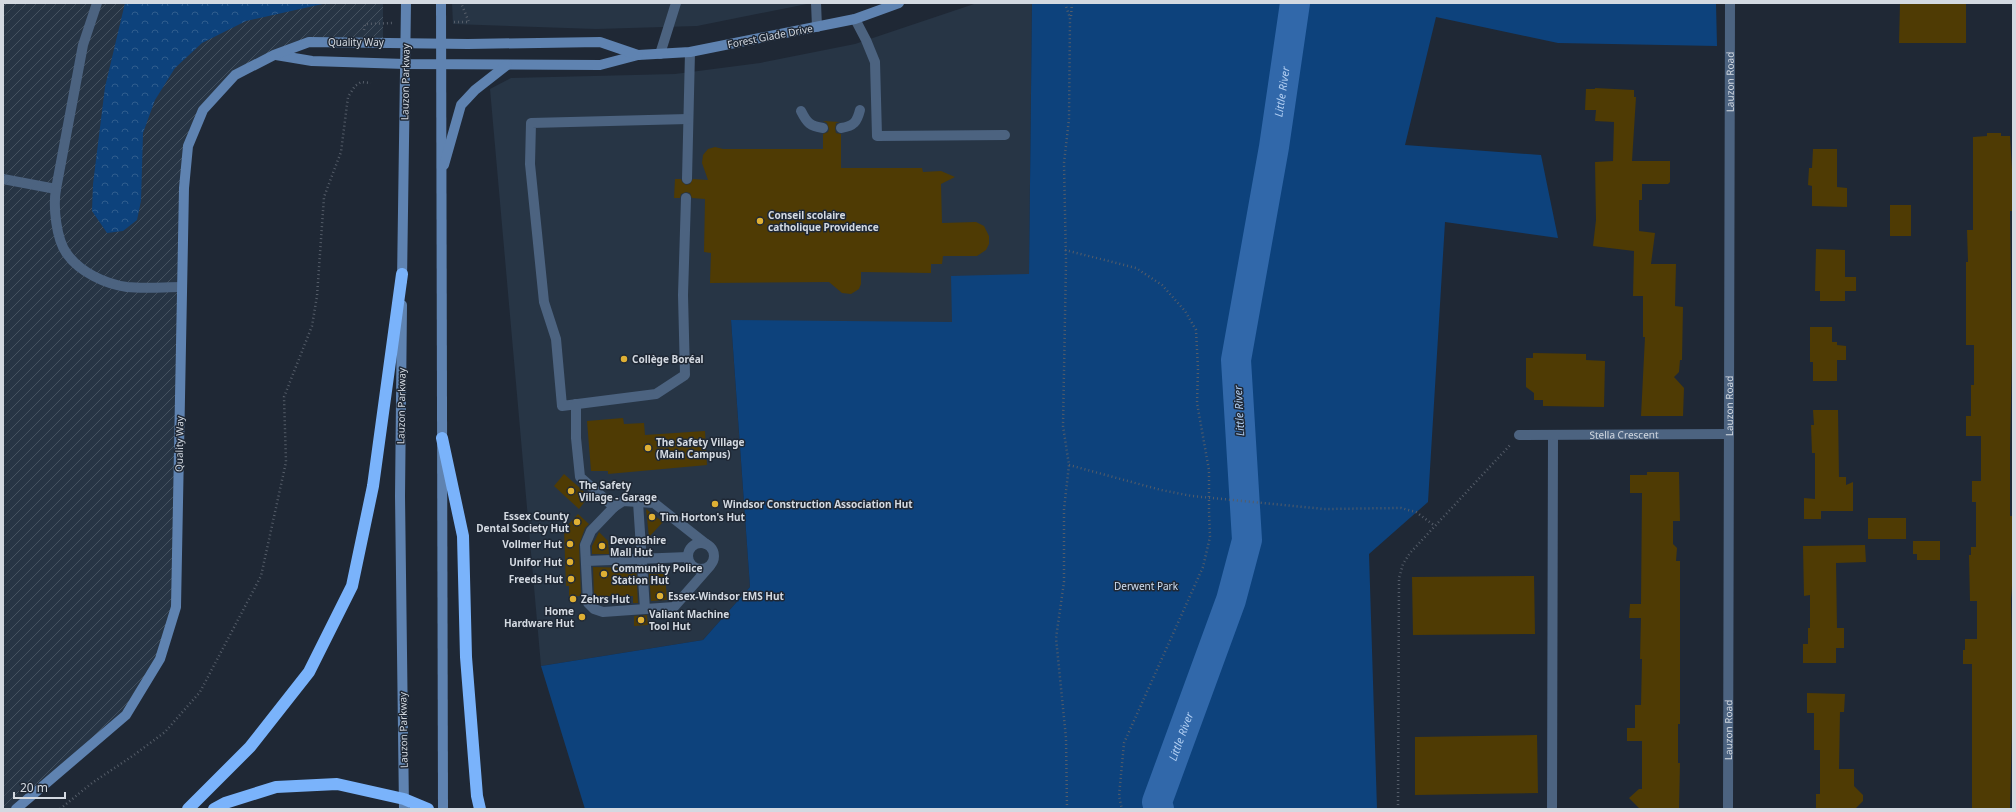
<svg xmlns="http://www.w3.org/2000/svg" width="2016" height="812" font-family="'Noto Sans',sans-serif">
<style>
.built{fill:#273545}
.industrial{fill:url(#industrial-furrows)}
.forest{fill:url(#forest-crowns)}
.green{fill:#0d427c}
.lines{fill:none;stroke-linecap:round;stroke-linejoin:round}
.river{stroke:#3168aa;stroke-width:30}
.building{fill:#4f3b04}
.path{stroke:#555d69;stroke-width:2.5;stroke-dasharray:1 3;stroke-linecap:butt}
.lane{stroke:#4c6380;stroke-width:10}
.street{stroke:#4c6380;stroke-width:10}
.secondary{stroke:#5f83b1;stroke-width:10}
.highway{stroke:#7ab3fb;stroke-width:12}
.poi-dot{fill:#dfb034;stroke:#1f2835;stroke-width:1.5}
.labels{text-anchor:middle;stroke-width:3;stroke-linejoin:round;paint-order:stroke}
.street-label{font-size:10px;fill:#d3d9e1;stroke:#1f2835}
.poi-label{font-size:10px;font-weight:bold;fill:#d3d9e1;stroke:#1f2835;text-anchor:start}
.park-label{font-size:10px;fill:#d0dff1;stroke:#1f2835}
.water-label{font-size:11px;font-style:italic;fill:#b1cef2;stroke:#1f2835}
</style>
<defs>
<pattern id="industrial-furrows" width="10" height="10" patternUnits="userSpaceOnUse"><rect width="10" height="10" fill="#273545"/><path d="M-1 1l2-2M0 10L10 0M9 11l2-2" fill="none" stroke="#455260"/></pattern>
<pattern id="forest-crowns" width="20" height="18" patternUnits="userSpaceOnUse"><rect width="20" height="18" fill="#0d427c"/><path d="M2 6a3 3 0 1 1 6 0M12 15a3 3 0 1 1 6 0" fill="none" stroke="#2f5d8e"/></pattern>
</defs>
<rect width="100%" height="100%" fill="#1f2835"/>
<!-- built -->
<g class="built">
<polygon points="452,3 812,3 697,26 596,29 453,24"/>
<polygon points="977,3 1032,3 1029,275 1030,397 731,320 750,587 703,640 541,666 490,89 511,78 675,74 760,63 855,44"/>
</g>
<!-- industrial -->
<polygon class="industrial" points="3,3 383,3 383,42 309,42 235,75 203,110 188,146 176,607 160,659 126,715 16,809 3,809"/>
<!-- forest -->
<polygon class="forest" points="125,3 327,3 246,21 202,43 175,68 155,100 143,133 141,201 137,220 123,231 107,233 92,211 93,184 105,87"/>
<!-- green -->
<polygon class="green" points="1032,3 1716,3 1717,46 1558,43 1436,17 1405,145 1541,155 1558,238 1445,222 1428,502 1369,554 1377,809 585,809 541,666 703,640 750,587 731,320 952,322 951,276 1029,274"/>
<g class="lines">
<!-- river -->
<path class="river" id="s1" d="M1159 809 1157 802 1231 600 1247 540 1236 360 1274 147 1295 3"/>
</g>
<!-- building -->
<g class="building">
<polygon points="1900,3 1966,3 1966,43 1899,43"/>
<polygon points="1595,88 1634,90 1634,97 1636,97 1632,161 1670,161 1670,182 1668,184 1642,184 1642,200 1639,200 1639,231 1655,233 1651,264 1676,264 1675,306 1683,307 1682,360 1680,360 1679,372 1674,377 1684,388 1683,416 1641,416 1645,337 1643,337 1643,296 1633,296 1634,251 1593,246 1596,220 1595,162 1613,161 1614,122 1595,121 1596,110 1585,110 1586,89 1595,89"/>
<polygon points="823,121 840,122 836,123 835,129 836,133 841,134 841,168 922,168 923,172 941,171 955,177 941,184 942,223 976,222 984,226 989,236 989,244 986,250 977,256 943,256 942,264 931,264 931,273 861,272 861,284 859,289 851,294 842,293 829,282 710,283 711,253 704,252 705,199 692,198 690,193 686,192 681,194 680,198 674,198 675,179 681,179 682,182 686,185 690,184 693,179 708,180 702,163 703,155 708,149 715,147 723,149 823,149 823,134 828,132 829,129 827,123"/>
<polygon points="1987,133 2001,133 2001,136 2010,136 2012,169 2012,211 2010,211 2012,349 2010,449 2010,516 2013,516 2013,586 2012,586 2011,600 2013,683 2010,809 1972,809 1972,664 1963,664 1963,650 1965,650 1965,639 1977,639 1977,601 1970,601 1969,555 1971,555 1971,547 1976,547 1976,502 1972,502 1972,481 1981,481 1981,436 1966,436 1966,416 1971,416 1971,385 1974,385 1974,345 1966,345 1966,262 1968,262 1967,230 1973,230 1973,137 1987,136"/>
<polygon points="1813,149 1837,149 1837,187 1847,188 1847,207 1812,206 1812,186 1808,185 1809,168 1812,168"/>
<rect x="1890" y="205" width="21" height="31"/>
<polygon points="1816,249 1845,250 1845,277 1856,277 1856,291 1845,291 1845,301 1820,301 1820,291 1815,291"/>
<polygon points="1810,327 1832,327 1832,342 1837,342 1837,345 1846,346 1846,360 1837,360 1837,381 1813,381 1813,362 1810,362"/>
<polygon points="1533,353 1586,354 1586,360 1605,361 1604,407 1543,406 1543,400 1534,400 1534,393 1526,387 1526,358 1533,358"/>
<polygon points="1813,410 1838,410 1839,477 1846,477 1846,485 1853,482 1853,511 1821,511 1821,519 1804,519 1804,498 1815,499 1815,453 1812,453 1811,425 1814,425"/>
<polygon points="623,418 624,424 644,423 645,435 705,431 707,465 608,474 608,471 591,471 587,421"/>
<polygon points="1647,472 1679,472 1680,521 1673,521 1673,544 1677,548 1676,561 1680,561 1680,724 1678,724 1678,763 1680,763 1679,809 1640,809 1629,798 1639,789 1642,789 1642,741 1627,741 1627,728 1635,728 1635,705 1641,705 1642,659 1640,659 1641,618 1629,618 1630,604 1641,604 1642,493 1630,493 1630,475 1647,475"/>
<polygon points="564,474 589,496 579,509 554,486"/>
<polygon points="646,509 663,522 649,537"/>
<polygon points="578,514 589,524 585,528 579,545 581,596 569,597 569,586 566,586 564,529"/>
<rect x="1868" y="518" width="38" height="21"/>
<polygon points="599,532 608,541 609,554 592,554 592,546"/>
<polygon points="1913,541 1940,541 1940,560 1917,560 1917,554 1913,554"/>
<polygon points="1865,545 1866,562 1836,563 1837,628 1844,628 1844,648 1836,648 1836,663 1803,663 1803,644 1808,644 1808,628 1810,628 1810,595 1804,596 1803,546"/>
<polygon points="636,566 638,603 633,603 633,596 594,596 593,567 628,568 628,574 632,574 632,567"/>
<polygon points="649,574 665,574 667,600 651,601"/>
<polygon points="1534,576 1535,634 1413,635 1412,577"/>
<polygon points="647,615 648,625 634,626 634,616"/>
<polygon points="1807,693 1845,694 1844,712 1840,712 1839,769 1854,769 1854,786 1863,795 1863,801 1855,809 1816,809 1816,794 1820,794 1820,750 1814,750 1814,713 1807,713"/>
<polygon points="1537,735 1538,793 1415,795 1415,737"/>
</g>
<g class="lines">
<!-- path -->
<g class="path">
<polyline points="1065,3 1070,18 1069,119 1064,163 1066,261 1063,426 1069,465 1064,509 1064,582 1056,638 1066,738 1067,809"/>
<polyline points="1071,16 1072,3"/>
<polyline points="454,22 469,22 461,3"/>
<polyline points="364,30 365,24 394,23"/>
<polyline points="1065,250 1136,268 1162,285 1185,311 1196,330 1198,369 1197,403 1209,470 1209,511 1210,537 1203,567 1124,743 1119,796 1122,809"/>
<polyline points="1069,465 1161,490 1192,496 1324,509 1401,508 1416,512 1435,526"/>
<polyline points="60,809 92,783 134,755 165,732 200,692 261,576 286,462 284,397 312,326 317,296 324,197 341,152 348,97 355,86 361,82 371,83"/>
<polyline points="1398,809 1399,578 1403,564 1410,553 1511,444"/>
</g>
<!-- lane -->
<g class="lane">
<polyline points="816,3 817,27"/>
<polyline points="855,19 866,40 875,62 877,136 1005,135"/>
<polyline points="660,54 676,3"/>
<path d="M801 111C807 123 810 126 823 128"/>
<path d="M841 128C854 126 857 122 860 110"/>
<polyline points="3,179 56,189"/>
<polyline points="687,179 690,52"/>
<polyline points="686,198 683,295 685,375 656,394 562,406 556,339 544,302 530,164 531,123 688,119"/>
<polyline points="576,404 576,438 580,477 614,507 591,531 585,545 588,603 594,609 603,612 674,607 710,566"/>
<polyline points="638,502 645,609"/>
<polyline points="614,507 623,501 654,503 706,544"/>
<circle cx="701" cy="556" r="13"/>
<polyline points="586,561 688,557"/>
<polyline points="1552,809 1553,435"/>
</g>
<!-- street -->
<g class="street">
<path d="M97 3 83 45 56 189C53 207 56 239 67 254 80 272 105 284 127 287 145 289 164 287 182 287"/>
<path id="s2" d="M1519 435 1729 434"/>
<path id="s3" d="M1728 809 1730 3"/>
</g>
<!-- secondary -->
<g class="secondary">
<polyline points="441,3 443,809"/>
<polyline points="276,55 312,61 405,64 600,65 638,55 690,52 855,19 899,3"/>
<polyline points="444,165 461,105 475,90 507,65"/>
<polyline points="402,281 406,3"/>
<polyline points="402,305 400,496 404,809"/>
<polyline points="16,809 126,715 160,659 176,607 184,188 188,146 203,110 235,75 274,55 309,42 468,44 600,42 638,55"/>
</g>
<!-- highway -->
<g class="highway">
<polyline points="442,438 463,536 466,657 477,796 480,809"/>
<polyline points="188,809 250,747 309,672 352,586 373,486 402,274"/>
<polyline points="214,809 225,803 276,787 337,784 404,799 428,809"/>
</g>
</g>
<!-- markers -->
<g class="poi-dot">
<circle cx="760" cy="221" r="4"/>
<circle cx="624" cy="359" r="4"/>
<circle cx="648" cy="448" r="4"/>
<circle cx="571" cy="491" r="4"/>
<circle cx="715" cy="504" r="4"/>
<circle cx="652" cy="517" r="4"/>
<circle cx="577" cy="522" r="4"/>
<circle cx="570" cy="544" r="4"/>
<circle cx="602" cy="546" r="4"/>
<circle cx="570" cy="562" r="4"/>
<circle cx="604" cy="574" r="4"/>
<circle cx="571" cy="579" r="4"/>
<circle cx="660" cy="596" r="4"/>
<circle cx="573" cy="599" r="4"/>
<circle cx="582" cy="617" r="4"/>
<circle cx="641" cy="620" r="4"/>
</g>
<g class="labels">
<!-- street labels -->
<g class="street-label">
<text transform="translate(770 36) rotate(-11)" y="4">Forest Glade Drive</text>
<text x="356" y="46">Quality Way</text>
<text transform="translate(405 82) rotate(-89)" y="4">Lauzon Parkway</text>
<text dy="4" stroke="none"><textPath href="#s3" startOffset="727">Lauzon Road</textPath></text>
<text transform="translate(401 406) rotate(-89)" y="4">Lauzon Parkway</text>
<text dy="4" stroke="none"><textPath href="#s3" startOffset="403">Lauzon Road</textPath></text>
<text dy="4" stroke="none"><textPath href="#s2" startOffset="105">Stella Crescent</textPath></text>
<text transform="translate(179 444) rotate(-89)" y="4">Quality Way</text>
<text transform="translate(403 730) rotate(-91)" y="4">Lauzon Parkway</text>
<text dy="4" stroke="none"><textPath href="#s3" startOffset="79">Lauzon Road</textPath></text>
</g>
<!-- poi labels -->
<g class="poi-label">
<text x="768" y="219">Conseil scolaire<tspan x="768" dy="12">catholique Providence</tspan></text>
<text x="632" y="363">Collège Boréal</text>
<text x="656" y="446">The Safety Village<tspan x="656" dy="12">(Main Campus)</tspan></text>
<text x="579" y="489">The Safety<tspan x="579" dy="12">Village - Garage</tspan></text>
<text x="723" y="508">Windsor Construction Association Hut</text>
<text x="569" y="520" text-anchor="end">Essex County<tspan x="569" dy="12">Dental Society Hut</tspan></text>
<text x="660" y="521">Tim Horton's Hut</text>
<text x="610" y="544">Devonshire<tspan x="610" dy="12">Mall Hut</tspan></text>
<text x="562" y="548" text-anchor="end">Vollmer Hut</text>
<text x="562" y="566" text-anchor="end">Unifor Hut</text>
<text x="612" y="572">Community Police<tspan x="612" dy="12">Station Hut</tspan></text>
<text x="563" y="583" text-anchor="end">Freeds Hut</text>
<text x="668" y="600">Essex-Windsor EMS Hut</text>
<text x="581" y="603">Zehrs Hut</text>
<text x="574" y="615" text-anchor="end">Home<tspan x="574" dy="12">Hardware Hut</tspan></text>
<text x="649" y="618">Valiant Machine<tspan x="649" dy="12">Tool Hut</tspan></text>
</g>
<!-- park labels -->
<g class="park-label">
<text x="1146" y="590">Derwent Park</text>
</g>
<!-- water labels -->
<g class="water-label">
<text dy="4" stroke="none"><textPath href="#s1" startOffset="737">Little River</textPath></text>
<text transform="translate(1239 411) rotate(-93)" y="4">Little River</text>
<text dy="4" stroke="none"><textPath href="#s1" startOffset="77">Little River</textPath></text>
</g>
</g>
<!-- border -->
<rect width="2016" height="812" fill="none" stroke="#d3d9e1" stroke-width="8"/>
<!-- scale -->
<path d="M14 792v6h51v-6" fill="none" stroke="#d3d9e1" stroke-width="2"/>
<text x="20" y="792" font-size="12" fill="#d3d9e1" stroke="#1f2835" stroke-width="3" paint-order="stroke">20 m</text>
</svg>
